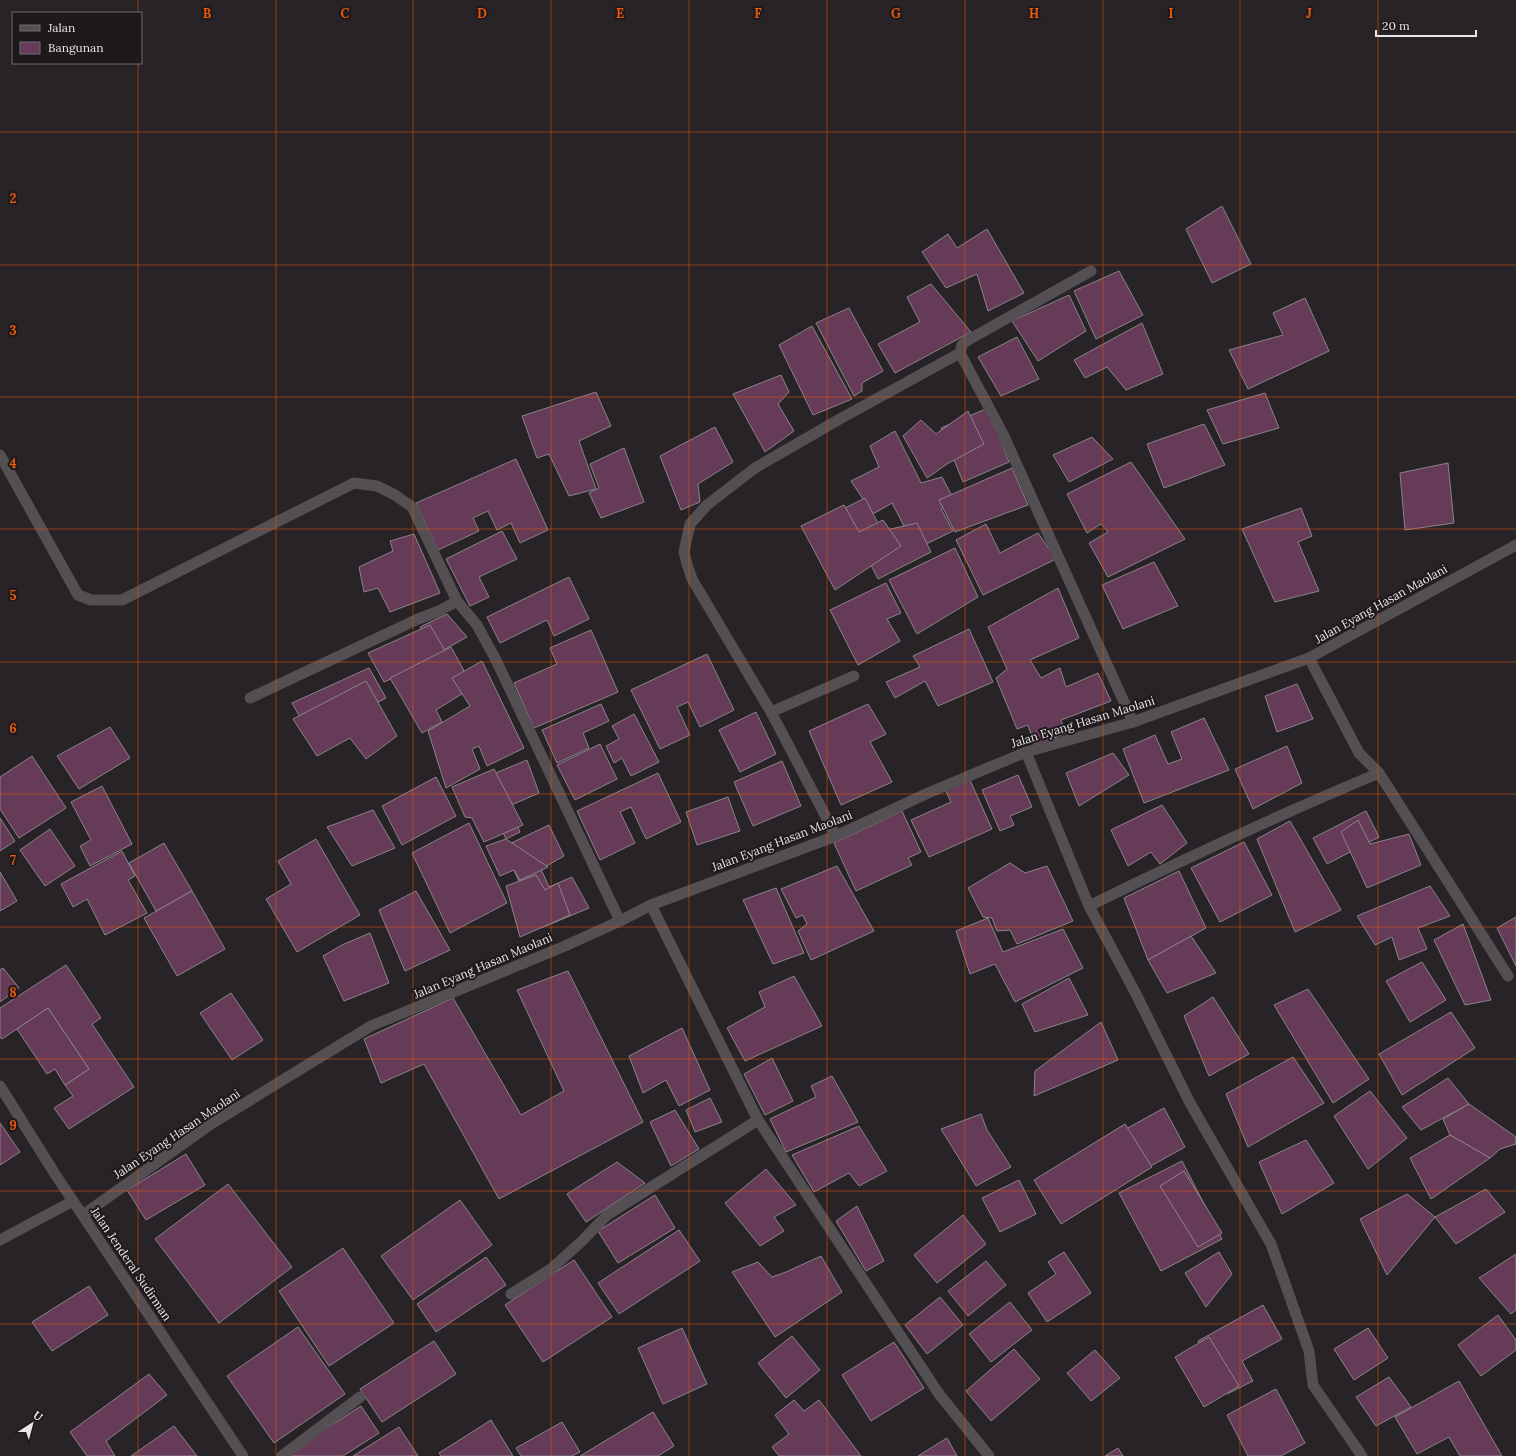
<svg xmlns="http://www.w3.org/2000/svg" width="1516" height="1456" font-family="Lora,serif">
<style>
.building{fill:#663b58;stroke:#8a8488}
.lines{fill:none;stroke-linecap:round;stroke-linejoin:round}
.minor{stroke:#544f52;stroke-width:11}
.secondary{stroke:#544f52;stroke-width:11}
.grid{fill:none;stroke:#e8590c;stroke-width:1;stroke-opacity:0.55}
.labels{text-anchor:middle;stroke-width:4;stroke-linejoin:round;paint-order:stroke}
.street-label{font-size:12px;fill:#e9e6e8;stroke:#1e191c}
.grid-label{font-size:13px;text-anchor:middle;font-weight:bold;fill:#e8590c;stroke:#1e191c;stroke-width:4;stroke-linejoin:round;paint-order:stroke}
</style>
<rect width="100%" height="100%" fill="#272326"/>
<!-- building -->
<g class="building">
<polygon points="1222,206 1251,264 1212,283 1186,229"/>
<polygon points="987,229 1024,293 988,311 977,274 946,288 922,252 948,234 957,248"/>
<polygon points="1119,271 1143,315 1096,339 1074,291"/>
<polygon points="931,284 971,332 895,373 878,344 920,322 907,297"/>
<polygon points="1069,295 1086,331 1038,361 1012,321"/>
<polygon points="1305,298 1329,351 1248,389 1229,350 1283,335 1273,313"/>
<polygon points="849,308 883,371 862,383 862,391 854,396 816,323"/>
<polygon points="1142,323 1163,374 1126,390 1107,367 1085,378 1074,360"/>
<polygon points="812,326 852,399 813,415 779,345"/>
<polygon points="1017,337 1039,379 1001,396 978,357"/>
<polygon points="781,375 789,392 778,404 794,431 765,452 733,394"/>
<polygon points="596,392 611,426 579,441 596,489 569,496 549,454 537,458 522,416"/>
<polygon points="1265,393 1279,428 1223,444 1207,410"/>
<polygon points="988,408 1009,462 963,482 941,428"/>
<polygon points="968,411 984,444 947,464 927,478 903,436 921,420 936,434"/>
<polygon points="1204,424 1225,465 1164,488 1147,444"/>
<polygon points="715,427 733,462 698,484 700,502 681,510 660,456"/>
<polygon points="895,431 921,483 942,477 954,500 941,509 953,531 916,549 892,503 873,514 851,481 879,467 870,446"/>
<polygon points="1092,437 1113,459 1069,482 1053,455"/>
<polygon points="624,448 644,502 601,518 589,493 599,488 590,464"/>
<polygon points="516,459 548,530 520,543 511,523 497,530 488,511 473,518 479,531 438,550 416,503"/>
<polygon points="1131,462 1185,539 1108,577 1089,543 1108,532 1101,524 1087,533 1067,494"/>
<polygon points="1448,463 1454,523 1405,530 1400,473"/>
<polygon points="1012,468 1028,505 955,532 939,500"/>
<polygon points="865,498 882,531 917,523 931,552 878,579 843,509"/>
<polygon points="844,505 859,532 883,520 901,546 835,590 801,526"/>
<polygon points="1301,508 1312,536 1298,542 1319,591 1275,602 1242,529"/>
<polygon points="986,524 1000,553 1038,533 1056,559 983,595 956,540"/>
<polygon points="502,531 517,559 479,577 489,597 470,606 446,559"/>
<polygon points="414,534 440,593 390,612 378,588 364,592 359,567 393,551 390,541"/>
<polygon points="955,548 978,597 917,634 889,580"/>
<polygon points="1154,562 1178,606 1123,629 1102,585"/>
<polygon points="569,577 589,619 554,636 547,620 500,643 487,617"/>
<polygon points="886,583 901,613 887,619 900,641 858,665 830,610"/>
<polygon points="1058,588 1079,638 1030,660 1041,678 1060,668 1066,687 1098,673 1111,701 1061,720 1066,733 1035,746 1028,725 1017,729 996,678 1007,669 988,627"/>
<polygon points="447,614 467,637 438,653 420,627"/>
<polygon points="430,625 447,654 384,682 368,653"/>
<polygon points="969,629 993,682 938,706 925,681 895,698 886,682 920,667 913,656"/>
<polygon points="591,630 618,692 534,728 514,683 557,664 550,648"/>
<polygon points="451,647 473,687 436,710 442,722 422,733 390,678"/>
<polygon points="707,654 734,710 700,727 688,702 677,707 690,735 660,749 631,690"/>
<polygon points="482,661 524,748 487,766 479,746 472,749 480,769 446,788 428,731 470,706 452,678"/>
<polygon points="369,668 386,698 311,737 292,703"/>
<polygon points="366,681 397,736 366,759 350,738 317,756 293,719"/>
<polygon points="1297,684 1313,719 1277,732 1265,696"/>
<polygon points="601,704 609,721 583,733 589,748 557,763 542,730"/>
<polygon points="868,704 886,734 870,742 892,782 841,805 809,731"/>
<polygon points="756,712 776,754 740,772 719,730"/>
<polygon points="634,714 659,762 631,776 622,758 614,763 606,746 619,739 612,726"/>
<polygon points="1204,718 1229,770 1144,803 1123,749 1155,735 1168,764 1182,759 1171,732"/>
<polygon points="110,727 130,758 79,789 57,756"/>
<polygon points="600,744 617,779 575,800 557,765"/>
<polygon points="1287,746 1302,783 1253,809 1235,769"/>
<polygon points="1113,753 1129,775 1079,806 1066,773"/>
<polygon points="32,756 66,808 19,838 0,809 0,777"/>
<polygon points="527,760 539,793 509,806 520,832 506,839 479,780"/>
<polygon points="782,761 801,806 753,826 734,782"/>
<polygon points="494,769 523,825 484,842 472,818 465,817 452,787"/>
<polygon points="658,773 681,822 646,839 631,807 620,812 635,843 600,860 577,811"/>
<polygon points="1018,775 1032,807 1010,816 1014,825 1000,831 982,790"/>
<polygon points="436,777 456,816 402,845 382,806"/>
<polygon points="969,778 992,829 929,857 911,820 951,802 945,789"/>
<polygon points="102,786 132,844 90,866 80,846 91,840 71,802"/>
<polygon points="728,797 740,831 697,845 686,812"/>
<polygon points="1162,805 1187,843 1160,864 1151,852 1128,866 1111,830"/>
<polygon points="373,810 395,848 352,866 327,827"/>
<polygon points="902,811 921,852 908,858 912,865 856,891 834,843"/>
<polygon points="1366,811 1379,837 1327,864 1313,838"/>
<polygon points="0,818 15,841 0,851"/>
<polygon points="1358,820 1370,844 1409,834 1421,865 1367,888 1341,832"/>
<polygon points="1290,821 1341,910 1295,932 1257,839"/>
<polygon points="469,823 507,903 450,933 412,853"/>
<polygon points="549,825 564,856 541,869 549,887 572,877 589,908 541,928 503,847"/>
<polygon points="50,829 75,866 45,886 20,850"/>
<polygon points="316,839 360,915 297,952 266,899 291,884 278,861"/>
<polygon points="506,839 548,867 520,880 514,870 500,876 486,846"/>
<polygon points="1244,842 1272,895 1220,922 1191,868"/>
<polygon points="164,843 192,891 156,911 129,863"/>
<polygon points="122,851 135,876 128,880 147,913 105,935 87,899 73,907 61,884"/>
<polygon points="1010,863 1025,873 1047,866 1073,921 1017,944 1010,930 997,931 992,918 983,917 968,888"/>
<polygon points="837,866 874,931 811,960 798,931 807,924 803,915 796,918 781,889"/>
<polygon points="1179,871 1206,928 1148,960 1124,898"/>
<polygon points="0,872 17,901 0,911"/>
<polygon points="536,875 545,890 558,883 570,915 520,937 506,886"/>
<polygon points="1430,886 1450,916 1418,928 1427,949 1399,960 1392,937 1375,945 1357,916"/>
<polygon points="776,888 804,953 773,964 743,900"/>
<polygon points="192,891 225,949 177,976 144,918"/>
<polygon points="416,891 450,950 405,971 379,910"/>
<polygon points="1516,917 1516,966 1497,928"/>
<polygon points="988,918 1003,952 1063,929 1083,968 1015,1002 995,964 970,974 956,931"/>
<polygon points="1463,924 1491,1000 1465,1005 1434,940"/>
<polygon points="370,933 389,983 344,1001 323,956 342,945"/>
<polygon points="1191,936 1216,973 1167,993 1148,960"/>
<polygon points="1422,962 1446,1000 1410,1022 1386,981"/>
<polygon points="66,965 101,1018 92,1024 134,1087 69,1129 54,1108 73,1096 65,1085 89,1069 48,1008 2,1039 0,1037 0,1008"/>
<polygon points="3,968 19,988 0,1002 0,970"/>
<polygon points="568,971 643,1122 499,1199 424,1064 381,1083 364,1039 453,998 521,1115 564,1091 517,990"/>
<polygon points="794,976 822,1026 745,1061 727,1028 765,1007 759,992"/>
<polygon points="1069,978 1088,1015 1035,1032 1022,1004"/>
<polygon points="1308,989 1369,1079 1333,1103 1274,1005"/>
<polygon points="231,993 263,1040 232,1060 200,1013"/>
<polygon points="1213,997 1249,1054 1209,1076 1184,1016"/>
<polygon points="48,1008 89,1069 65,1085 55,1069 47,1074 17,1029"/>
<polygon points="1451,1012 1475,1048 1402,1095 1379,1054"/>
<polygon points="1101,1022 1118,1060 1034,1096 1035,1071"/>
<polygon points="682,1028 710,1090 679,1106 666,1080 643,1093 629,1056"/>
<polygon points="1293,1057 1324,1103 1248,1147 1226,1094"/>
<polygon points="772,1058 793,1101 765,1115 744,1074"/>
<polygon points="832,1076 858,1122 786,1152 770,1119 816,1097 811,1086"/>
<polygon points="1448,1078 1469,1104 1421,1130 1402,1107"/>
<polygon points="1370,1091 1407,1138 1368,1169 1334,1116"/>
<polygon points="710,1098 722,1122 695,1132 686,1110"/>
<polygon points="1469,1104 1516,1137 1516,1144 1500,1149 1490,1158 1450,1135 1443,1119"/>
<polygon points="1164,1108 1185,1147 1138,1173 1117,1134"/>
<polygon points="675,1110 699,1149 671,1166 650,1122"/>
<polygon points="981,1114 987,1130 1011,1167 976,1186 941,1129"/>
<polygon points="0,1123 20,1152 0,1165"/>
<polygon points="1125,1124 1152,1167 1061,1224 1034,1180"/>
<polygon points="859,1126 887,1171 859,1186 849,1173 814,1192 792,1155"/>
<polygon points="1450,1135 1490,1158 1431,1199 1410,1158"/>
<polygon points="1306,1140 1334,1183 1282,1214 1259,1162"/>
<polygon points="186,1154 205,1185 146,1220 127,1190"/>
<polygon points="1182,1161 1222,1239 1161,1271 1119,1193"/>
<polygon points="617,1162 645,1183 586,1222 567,1194"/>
<polygon points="766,1169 796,1205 774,1217 784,1231 760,1246 725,1203"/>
<polygon points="1184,1171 1222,1233 1198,1247 1160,1186"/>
<polygon points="1019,1180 1036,1214 1000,1232 982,1198"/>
<polygon points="228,1184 292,1267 219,1323 155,1239"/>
<polygon points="1486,1189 1505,1212 1456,1244 1435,1217"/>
<polygon points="1407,1194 1435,1217 1387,1275 1360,1219"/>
<polygon points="655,1195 675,1228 618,1263 598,1231"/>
<polygon points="460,1200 492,1245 413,1300 381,1256"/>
<polygon points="857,1206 884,1261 866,1271 836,1221"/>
<polygon points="963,1215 986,1244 937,1283 914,1255"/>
<polygon points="679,1230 700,1261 619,1314 598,1283"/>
<polygon points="343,1248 394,1323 329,1366 279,1291"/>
<polygon points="1064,1252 1091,1293 1047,1322 1028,1293 1056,1274 1048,1262"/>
<polygon points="1219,1252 1232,1274 1206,1307 1185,1273"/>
<polygon points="1516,1254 1516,1310 1511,1314 1479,1278"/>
<polygon points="821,1256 842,1292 775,1337 732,1272 758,1262 772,1277 786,1272"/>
<polygon points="486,1257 506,1285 436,1332 417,1304"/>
<polygon points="574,1260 612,1317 543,1362 505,1305"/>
<polygon points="986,1261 1006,1285 968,1316 948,1291"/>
<polygon points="89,1286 108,1315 52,1351 32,1322"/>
<polygon points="940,1297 963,1325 927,1354 905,1325"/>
<polygon points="1010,1302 1032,1330 991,1362 969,1334"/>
<polygon points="1263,1305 1282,1339 1242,1361 1253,1381 1227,1394 1198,1341"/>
<polygon points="1498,1315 1516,1340 1516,1350 1481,1376 1458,1345"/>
<polygon points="298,1327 345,1394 274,1443 227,1376"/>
<polygon points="682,1328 707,1384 663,1404 638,1348"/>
<polygon points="1368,1328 1388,1358 1354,1380 1334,1349"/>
<polygon points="792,1336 820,1370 786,1398 758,1363"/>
<polygon points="1209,1337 1239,1386 1204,1407 1175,1357"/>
<polygon points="434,1341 456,1374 382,1422 360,1389"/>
<polygon points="894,1342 924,1388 871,1421 842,1375"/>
<polygon points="1014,1349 1040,1379 991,1421 966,1391"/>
<polygon points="1095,1350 1120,1378 1091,1401 1067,1373"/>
<polygon points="149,1374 167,1395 106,1441 115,1456 87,1456 70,1432"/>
<polygon points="1389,1377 1411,1407 1376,1426 1356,1397"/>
<polygon points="1459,1381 1502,1456 1460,1456 1449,1437 1417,1454 1395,1417"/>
<polygon points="1276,1389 1305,1443 1281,1456 1248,1456 1227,1415"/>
<polygon points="794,1400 804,1411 819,1400 861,1456 779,1456 772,1447 789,1434 775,1415"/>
<polygon points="361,1406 379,1433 343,1456 284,1456"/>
<polygon points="653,1412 674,1446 658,1456 580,1456"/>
<polygon points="491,1420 513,1456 441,1456 439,1453"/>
<polygon points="562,1422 580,1452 572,1456 521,1456 516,1448"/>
<polygon points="174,1426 197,1456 131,1456"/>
<polygon points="399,1427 418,1456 353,1456"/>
<polygon points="947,1438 957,1456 918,1456"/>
<polygon points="1118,1448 1123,1456 1105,1456"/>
</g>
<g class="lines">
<!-- minor -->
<g class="minor">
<polyline points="1091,271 968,340 962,345 960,353 1003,434 1133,722"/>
<polyline points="0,455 78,595 91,600 122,600 354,483 377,486 395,495 412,507 457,601"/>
<polyline points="1309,658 1359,753 1379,773 1508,976"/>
<polyline points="250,698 418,619 439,611 457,601 477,625 496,660 620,921"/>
<polyline points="771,712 854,676"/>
<polyline points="1026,752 1089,906 1135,992 1190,1103 1271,1244 1309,1351 1313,1385 1362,1456"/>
<polyline points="836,836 771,712 692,579 687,564 684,552 690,524 707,505 755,468 838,420 960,353"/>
<polyline points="651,905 758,1120 939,1394 989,1456"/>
<path d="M1089 906C1184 859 1281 814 1379 773"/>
<polyline points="83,1215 211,1124 371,1026 565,946 620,921 651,905 836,836 928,793 1026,752 1133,722 1309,658 1516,545"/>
<polyline points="0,1240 73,1201"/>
<polyline points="511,1294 551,1269 582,1241 607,1215 758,1120"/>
<polyline points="282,1456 360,1397"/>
</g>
<!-- secondary -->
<polyline class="secondary" points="0,1086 55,1174 243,1456"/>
</g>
<!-- grid -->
<path class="grid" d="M138 0V13M276 0V1456M413 0V1456M551 0V1456M689 0V1456M827 0V1456M965 0V1456M1103 0V1456M1240 0V1456M1378 0V1456M138 63V1456M0 132H1516M0 265H1516M0 397H1516M0 529H1516M0 662H1516M0 794H1516M0 927H1516M0 1059H1516M0 1191H1516M0 1324H1516"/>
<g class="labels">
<!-- street labels -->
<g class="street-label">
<text transform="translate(1381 604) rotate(-29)" y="4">Jalan Eyang Hasan Maolani</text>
<text transform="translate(1083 722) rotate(-17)" y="4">Jalan Eyang Hasan Maolani</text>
<text transform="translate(782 841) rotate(-21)" y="4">Jalan Eyang Hasan Maolani</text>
<text transform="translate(483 966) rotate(-23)" y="4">Jalan Eyang Hasan Maolani</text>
<text transform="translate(177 1134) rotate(-34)" y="4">Jalan Eyang Hasan Maolani</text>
<text transform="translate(131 1264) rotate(56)" y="4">Jalan Jenderal Sudirman</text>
</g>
</g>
<g class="grid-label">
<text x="207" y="18">B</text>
<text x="345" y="18">C</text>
<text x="482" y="18">D</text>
<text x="620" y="18">E</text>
<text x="758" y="18">F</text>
<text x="896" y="18">G</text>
<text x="1034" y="18">H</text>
<text x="1171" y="18">I</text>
<text x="1309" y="18">J</text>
<text x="13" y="203">2</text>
<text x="13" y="335">3</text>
<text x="13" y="468">4</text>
<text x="13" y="600">5</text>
<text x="13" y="733">6</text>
<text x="13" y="865">7</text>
<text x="13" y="997">8</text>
<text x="13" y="1130">9</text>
</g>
<!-- legend -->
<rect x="12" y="12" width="130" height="52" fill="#1e191c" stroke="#6f6b6e"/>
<rect x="20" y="25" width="20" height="6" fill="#544f52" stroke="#6f6b6e"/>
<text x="48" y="32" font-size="12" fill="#e9e6e8">Jalan</text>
<rect x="20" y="42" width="20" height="12" fill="#663b58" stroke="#6f6b6e"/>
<text x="48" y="52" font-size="12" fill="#e9e6e8">Bangunan</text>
<!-- north arrow -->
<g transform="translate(32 1424) rotate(36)" stroke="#1e191c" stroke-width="3" paint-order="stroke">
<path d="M0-3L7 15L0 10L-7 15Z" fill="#e9e6e8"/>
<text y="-6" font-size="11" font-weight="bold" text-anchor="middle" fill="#e9e6e8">U</text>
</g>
<!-- scale -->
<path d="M1376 30v6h100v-6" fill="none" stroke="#e9e6e8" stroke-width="2"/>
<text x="1382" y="30" font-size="12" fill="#e9e6e8" stroke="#1e191c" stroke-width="3" paint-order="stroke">20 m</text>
</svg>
